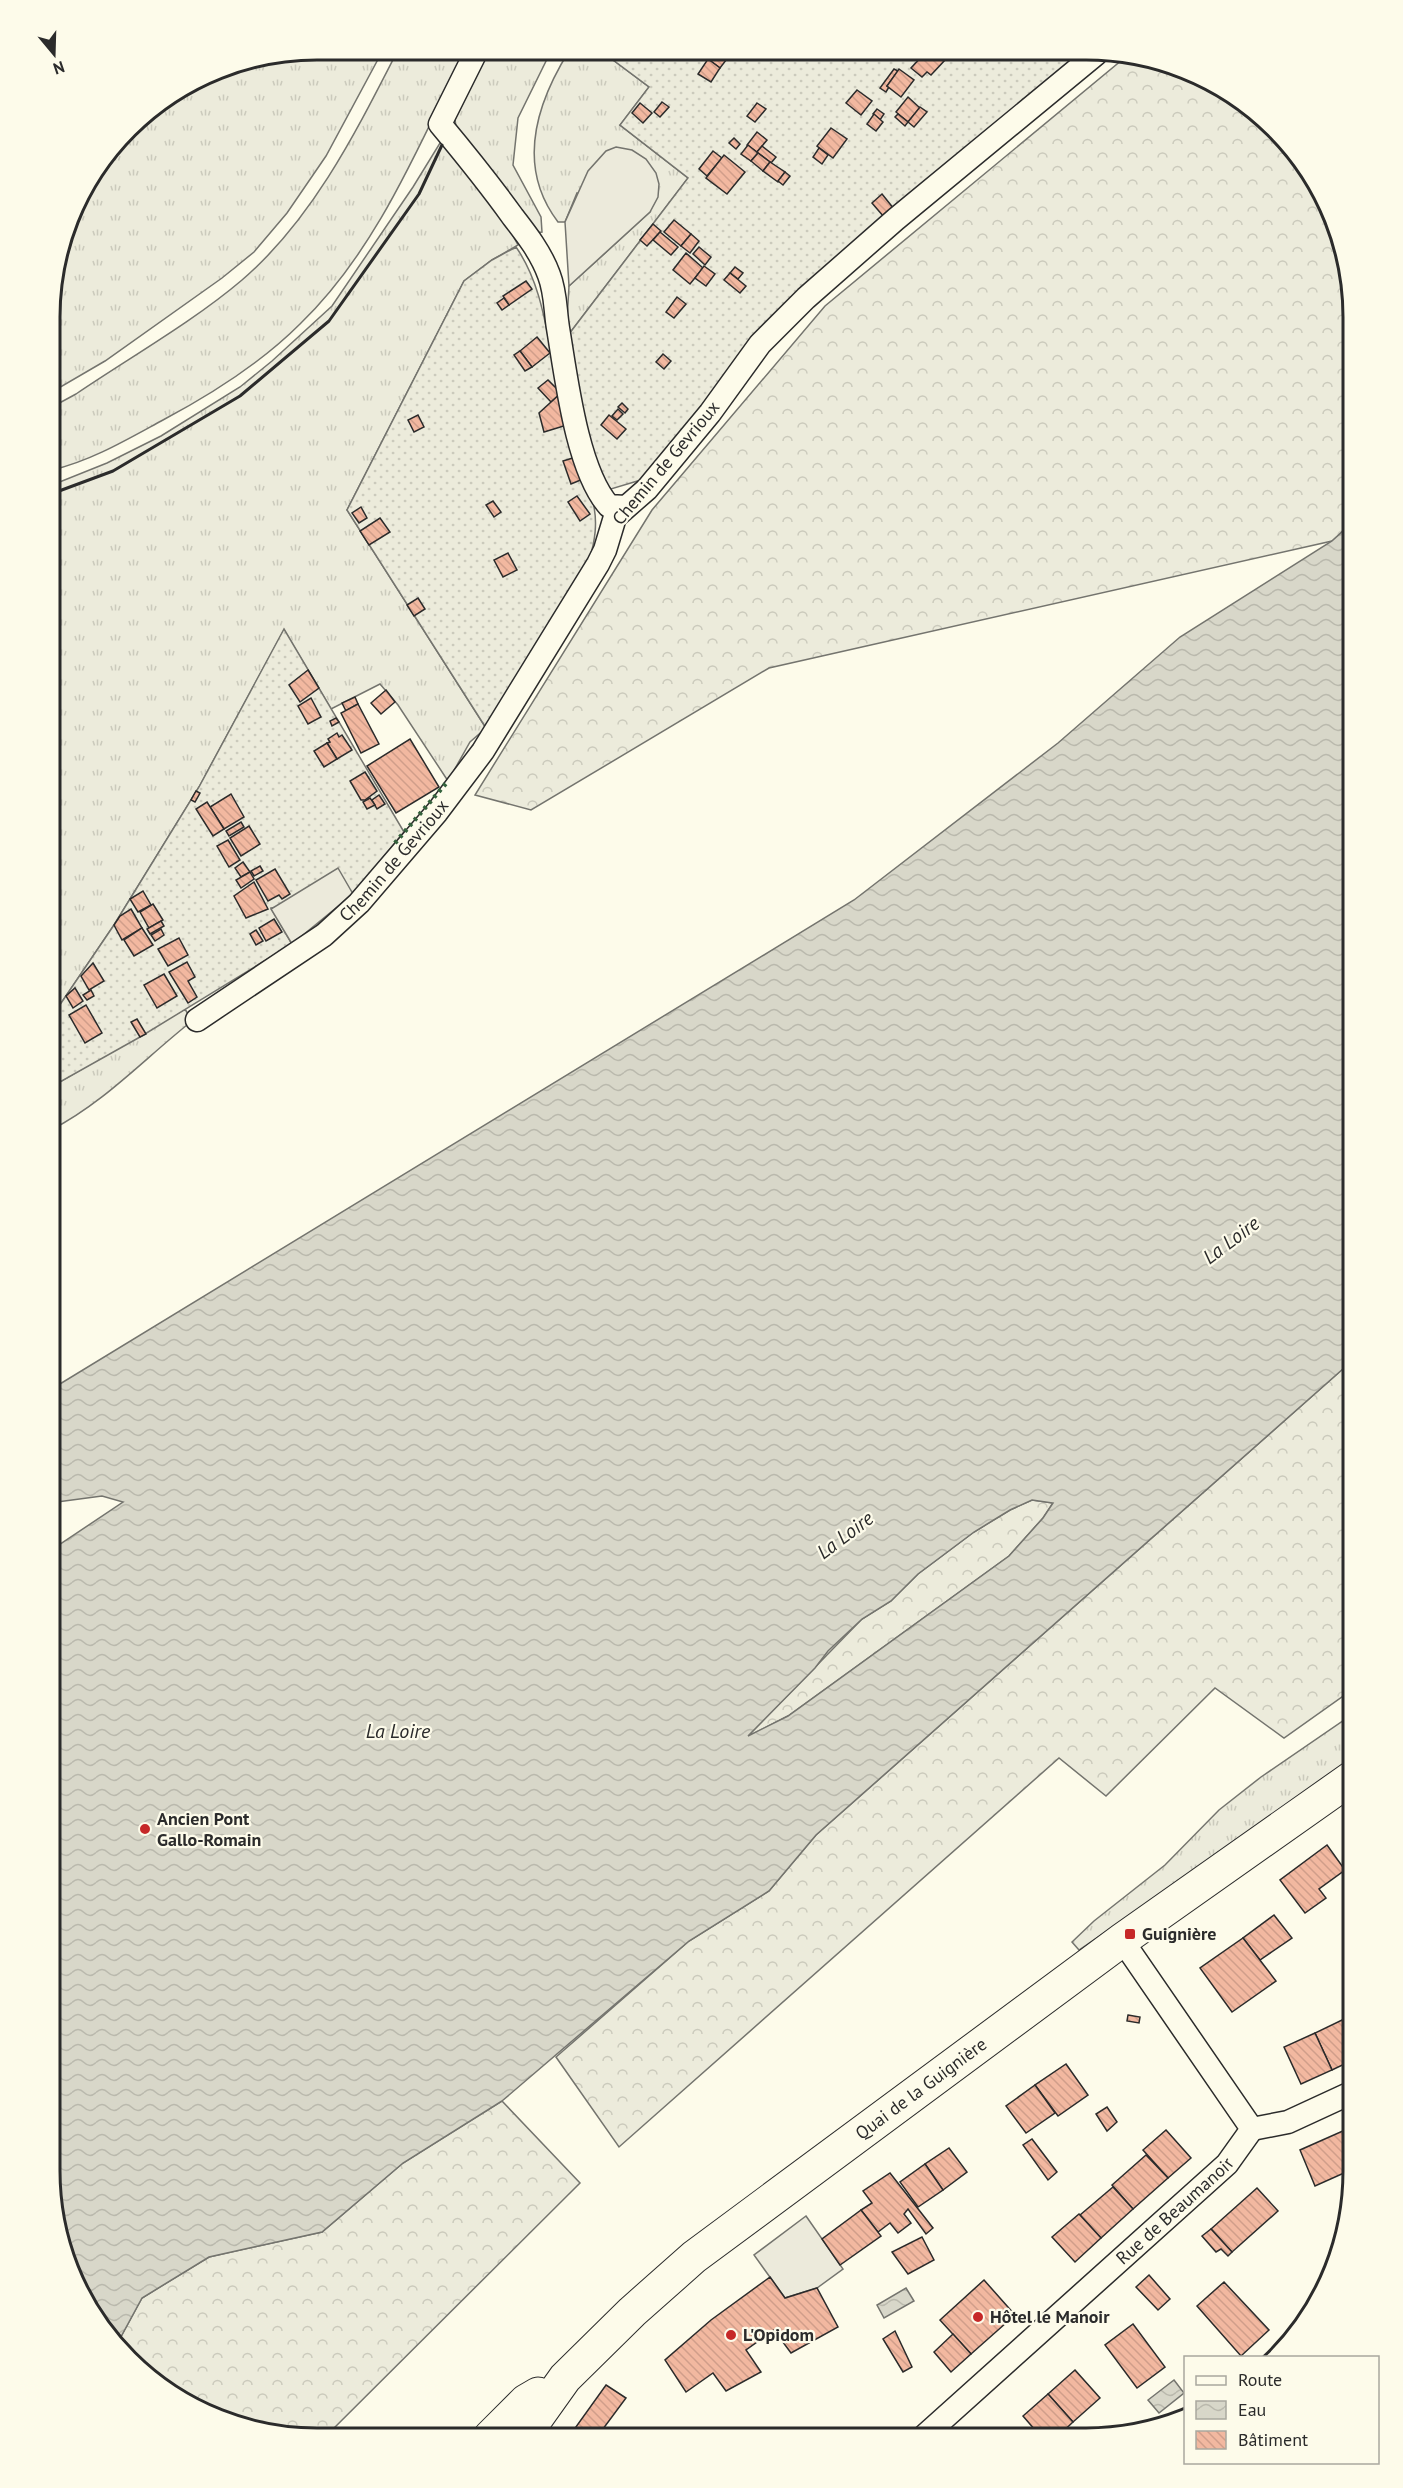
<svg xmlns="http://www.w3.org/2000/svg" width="1403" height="2488" font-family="'PT Sans',sans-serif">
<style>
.grass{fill:url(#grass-tufts);stroke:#74746e;stroke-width:1.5}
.forest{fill:url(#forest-crowns);stroke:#74746e;stroke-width:1.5}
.garden{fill:url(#garden-dots);stroke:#74746e;stroke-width:1.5}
.parking{fill:#eceadb;stroke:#74746e;stroke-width:1.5}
.water{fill:url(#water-waves);stroke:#74746e;stroke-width:1.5;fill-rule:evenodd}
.building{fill:url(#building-back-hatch);stroke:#2b2b2b;stroke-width:1.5}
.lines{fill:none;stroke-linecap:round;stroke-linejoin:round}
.minor-casing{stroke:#2b2b2b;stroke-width:25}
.primary-casing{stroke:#2b2b2b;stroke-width:35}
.minor{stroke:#fdfbea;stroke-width:22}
.primary{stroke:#fdfbea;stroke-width:33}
.hedge{stroke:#34623c;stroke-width:4.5;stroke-dasharray:3 4.5;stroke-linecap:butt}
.wall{stroke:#2b2b2b;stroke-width:3}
.poi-dot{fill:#c62828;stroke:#fdfbea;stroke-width:2}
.labels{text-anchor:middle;stroke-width:4.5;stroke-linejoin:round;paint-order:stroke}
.street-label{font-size:18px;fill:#2b2b2b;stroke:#fdfbea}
.poi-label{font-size:18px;font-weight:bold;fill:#2b2b2b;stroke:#fdfbea;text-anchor:start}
.water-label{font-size:20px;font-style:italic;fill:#2b2b2b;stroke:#fdfbea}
.rim{fill:none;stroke:#2b2b2b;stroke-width:3}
</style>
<defs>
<pattern id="grass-tufts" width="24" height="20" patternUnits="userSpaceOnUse" patternTransform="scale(1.5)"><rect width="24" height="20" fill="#ecebdb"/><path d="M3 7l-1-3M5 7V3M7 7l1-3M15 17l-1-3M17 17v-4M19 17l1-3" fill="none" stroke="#cbcabc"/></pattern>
<pattern id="forest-crowns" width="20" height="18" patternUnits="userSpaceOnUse" patternTransform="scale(1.5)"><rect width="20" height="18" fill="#ecebdb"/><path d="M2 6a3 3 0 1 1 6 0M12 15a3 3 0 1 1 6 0" fill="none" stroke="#cbcabc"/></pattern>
<pattern id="garden-dots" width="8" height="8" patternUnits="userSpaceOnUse" patternTransform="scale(1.5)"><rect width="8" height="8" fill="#ecebdb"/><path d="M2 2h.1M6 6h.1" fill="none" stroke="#cbcabc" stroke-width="1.8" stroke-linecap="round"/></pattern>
<pattern id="water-waves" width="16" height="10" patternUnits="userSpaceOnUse" patternTransform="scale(1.5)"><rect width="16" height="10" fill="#d8d7c9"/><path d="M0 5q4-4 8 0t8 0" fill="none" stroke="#bab9ad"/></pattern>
<pattern id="building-back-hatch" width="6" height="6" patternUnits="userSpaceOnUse" patternTransform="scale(1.5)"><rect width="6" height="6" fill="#f2b8a0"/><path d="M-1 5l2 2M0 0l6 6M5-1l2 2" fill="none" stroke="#d09e8a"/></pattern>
</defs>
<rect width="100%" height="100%" fill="#fdfbea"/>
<!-- grass -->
<g class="grass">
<polygon points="317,50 383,50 326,156 287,213 254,252 222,278 105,361 52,392 52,282 77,198 140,116 215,70"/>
<path d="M398 50H466C419 145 377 250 300 324 260 364 212 394 163 420 128 439 91 461 52 470V407L76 394C129 358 194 321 242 280 313 219 356 132 398 50Z"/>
<polygon points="488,51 551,51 518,118 513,165 541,217 542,232 535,233 456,127 455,119"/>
<path d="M569 51H601L649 87 620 125 688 178 566 338 569 286 650 212 577 193 565 222H558C516 167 536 104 569 51Z"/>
<polygon points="440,143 446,143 500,212 518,245 492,260 464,281 347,510 486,728 470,742 448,781 398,705 380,684 331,709 284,630 199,787 114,925 51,1018 52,485 107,463 161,436 240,387 272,361 332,306 413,187"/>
<path d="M185 1009 192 1021C145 1058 105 1102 51 1130V1087Z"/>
<polygon points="1353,1714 1353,1763 1079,1950 1072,1942 1094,1921 1165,1865 1219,1810 1261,1777"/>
</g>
<!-- forest -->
<g class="forest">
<polygon points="1128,55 1138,55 1204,77 1262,116 1308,168 1339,230 1353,317 1353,522 1332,541 769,668 531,810 475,795 652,510 825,306"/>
<polygon points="1353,1360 1353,1689 1284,1738 1215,1688 1106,1796 1059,1758 619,2147 556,2057 689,1941 769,1891 816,1835"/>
<polygon points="1032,1500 1053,1503 1043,1518 1009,1556 788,1716 747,1737 862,1619 891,1601 918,1574 974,1532 1010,1510"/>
<polygon points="502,2101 580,2183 326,2436 281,2436 214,2418 154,2383 117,2344 142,2298 209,2257 322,2232 403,2163"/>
</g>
<!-- garden -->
<g class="garden">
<path d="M601 51 1085 54 817 275 644 479 611 489C585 462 575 376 566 338L688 178 620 125 649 87Z"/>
<path d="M516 247C546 290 547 346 561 396 571 431 586 466 593 502 598 523 595 541 589 561L486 728 347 510 464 281 492 260Z"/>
<polygon points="284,629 404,832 353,894 271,908 292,944 140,1037 51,1087 51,1018 114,925 199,787"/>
</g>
<!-- parking -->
<g class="parking">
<polygon points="616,147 632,150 646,159 656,173 659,184 658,197 650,212 569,286 565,222 588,171 606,151"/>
<polygon points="338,868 353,894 292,944 271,909"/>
<polygon points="806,2216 843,2269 817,2288 785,2298 754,2255"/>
</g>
<!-- water -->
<g class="water">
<path d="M1353 522V1360L816 1835 769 1891 689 1941 502 2101 403 2163 322 2232 209 2257 142 2298 117 2344 95 2320 64 2258 50 2171V1551L123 1502 102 1496 57 1502 50 1505V1390L854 900 1058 743 1180 637 1332 541ZM1032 1500 1053 1503 1043 1518 1009 1556 788 1716 748 1736 815 1668 828 1651 862 1619 891 1601 918 1574 974 1532 1010 1510Z"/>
<polygon points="906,2288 914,2301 884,2318 877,2305"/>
<polygon points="1174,2380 1184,2393 1159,2413 1148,2400"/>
</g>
<!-- building -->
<g class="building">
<polygon points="714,52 726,52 730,55 720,68 708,59"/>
<polygon points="925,53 944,53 941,57 945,60 931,75 927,72 922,77 911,68"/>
<polygon points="708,59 720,68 711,82 698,74"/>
<polygon points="894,69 898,71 887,86 889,87 886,92 880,88"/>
<polygon points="899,69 914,80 901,97 887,86"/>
<polygon points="857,90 872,101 861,115 846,103"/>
<polygon points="908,97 920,108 908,122 896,112"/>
<polygon points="662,102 669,107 660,117 654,112"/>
<polygon points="640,103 652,113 643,123 632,113"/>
<polygon points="757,103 766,109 755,122 747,116"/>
<polygon points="920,107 927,112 914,127 908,122"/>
<polygon points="877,109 884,114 880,120 873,114"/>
<polygon points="874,114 883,122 876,131 867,124"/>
<polygon points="898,114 908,122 905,126 895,117"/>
<polygon points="831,128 847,139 833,158 817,146"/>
<polygon points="757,132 767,140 757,152 747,145"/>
<polygon points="734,138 740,144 736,149 729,143"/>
<polygon points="748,145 758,153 751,161 741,154"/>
<polygon points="762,146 776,157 771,163 757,152"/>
<polygon points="819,148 828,155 822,164 813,157"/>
<polygon points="713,151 722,158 707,176 699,169"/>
<polygon points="758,153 770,162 763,171 751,161"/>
<polygon points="724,155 745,172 727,194 706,178"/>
<polygon points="770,162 785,172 778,182 763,171"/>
<polygon points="785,172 790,176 783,185 778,181"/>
<polygon points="882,194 894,209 884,217 872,203"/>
<polygon points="674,220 691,234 681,246 664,232"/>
<polygon points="653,224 661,231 647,246 640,240"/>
<polygon points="660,232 678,247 671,255 653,240"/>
<polygon points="691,234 699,241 690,253 681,246"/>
<polygon points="699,247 711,257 705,265 693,254"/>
<polygon points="686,253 703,268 690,284 673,270"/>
<polygon points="704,266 715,274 706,286 695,278"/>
<polygon points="735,267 743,273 738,279 730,273"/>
<polygon points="730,273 746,286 740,293 724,280"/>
<polygon points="526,281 532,289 509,305 503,296"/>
<polygon points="677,297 686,304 674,318 666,312"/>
<polygon points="504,298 509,305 502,310 497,303"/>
<polygon points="537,337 550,353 532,367 520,351"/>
<polygon points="520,351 532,367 525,371 514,355"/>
<polygon points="663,354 671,361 664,369 656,362"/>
<polygon points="548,380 561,393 551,402 538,388"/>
<polygon points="561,393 567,425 544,432 539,413"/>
<polygon points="622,403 628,409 625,413 618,407"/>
<polygon points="618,409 623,414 617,420 612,416"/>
<polygon points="418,415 424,427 414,432 408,420"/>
<polygon points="609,415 626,429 617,439 601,425"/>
<polygon points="576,457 583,479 571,484 563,461"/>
<polygon points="577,496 590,514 580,521 568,502"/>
<polygon points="493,501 501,512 494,517 486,505"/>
<polygon points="361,507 367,518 359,523 352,513"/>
<polygon points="380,518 390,532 369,545 360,531"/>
<polygon points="508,553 517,570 503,577 494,560"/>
<polygon points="418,598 425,609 414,616 407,605"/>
<polygon points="308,670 319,688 300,702 289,685"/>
<polygon points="386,690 395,702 381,714 371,703"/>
<polygon points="355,697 358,704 346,711 342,703"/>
<polygon points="311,698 321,717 308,724 298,706"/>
<polygon points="358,704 379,744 361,753 341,713"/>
<polygon points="336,718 339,722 332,726 330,721"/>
<polygon points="337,733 339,737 342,735 352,750 337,759 327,743 330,742 328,739"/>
<polygon points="410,739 439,787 396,813 367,766"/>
<polygon points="327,743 337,759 324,767 314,751"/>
<polygon points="365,772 377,791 365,800 361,800 350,781"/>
<polygon points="196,791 200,793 195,802 191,800"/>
<polygon points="231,794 244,817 224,829 210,807"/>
<polygon points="379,795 385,804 377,809 372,800"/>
<polygon points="370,798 375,805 367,809 363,802"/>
<polygon points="207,802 224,829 213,836 196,809"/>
<polygon points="241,822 244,827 229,836 226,831"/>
<polygon points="249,826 260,844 241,856 230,838"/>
<polygon points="228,840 240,860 229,867 217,846"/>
<polygon points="243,862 250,872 241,877 235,868"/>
<polygon points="260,866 263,871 254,876 251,871"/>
<polygon points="275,869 290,894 282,899 279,895 268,901 256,880"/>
<polygon points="250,872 254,879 241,888 236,880"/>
<polygon points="254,882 268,909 246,918 234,896"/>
<polygon points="143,891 151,905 138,912 130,899"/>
<polygon points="153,904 163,920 149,928 140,912"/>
<polygon points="131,909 142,928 122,940 114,925 120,916"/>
<polygon points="274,919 282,932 266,941 259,928"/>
<polygon points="161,921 164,926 150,934 147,929"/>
<polygon points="142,928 153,945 134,956 124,940"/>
<polygon points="161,929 164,935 155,941 151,935"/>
<polygon points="256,930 263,941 256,945 250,934"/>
<polygon points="179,938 188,955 168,966 158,949"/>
<polygon points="187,962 195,977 188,981 197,997 188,1003 169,972"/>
<polygon points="93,963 104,981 89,990 81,976"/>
<polygon points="164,974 177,996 157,1008 144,985"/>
<polygon points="75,988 83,1001 73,1008 66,996"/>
<polygon points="91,990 94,996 87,1000 83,995"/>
<polygon points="86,1005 102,1033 85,1043 69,1015"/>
<polygon points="137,1019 146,1034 140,1037 131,1022"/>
<polygon points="1353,1801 1353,1819 1347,1806"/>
<polygon points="1327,1845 1345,1870 1319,1889 1326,1898 1305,1913 1280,1880"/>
<polygon points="1274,1915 1292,1938 1260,1960 1243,1938"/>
<polygon points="1243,1938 1276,1981 1232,2012 1200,1968"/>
<polygon points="1128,2015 1140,2017 1139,2023 1127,2021"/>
<polygon points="1342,2020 1353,2043 1353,2060 1332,2070 1315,2033"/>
<polygon points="1315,2033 1332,2070 1301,2084 1284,2047"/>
<polygon points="1066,2064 1088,2095 1058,2116 1035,2085"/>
<polygon points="1035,2085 1055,2113 1026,2133 1006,2106"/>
<polygon points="1107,2107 1117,2122 1107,2131 1096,2114"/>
<polygon points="1353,2128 1353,2148 1346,2131"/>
<polygon points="1166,2130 1191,2158 1168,2178 1143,2150"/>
<polygon points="1345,2130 1353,2148 1353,2169 1315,2186 1300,2150"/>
<polygon points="1032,2139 1057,2172 1048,2180 1023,2145"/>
<polygon points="949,2148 967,2172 943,2190 925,2164"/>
<polygon points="1146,2155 1168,2178 1133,2209 1112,2185"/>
<polygon points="925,2164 943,2190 918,2207 900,2182"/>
<polygon points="890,2173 933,2228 926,2234 908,2209 904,2214 911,2223 898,2233 890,2223 878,2232 861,2210 872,2203 863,2191"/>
<polygon points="1113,2187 1133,2209 1101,2238 1080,2215"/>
<polygon points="1257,2188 1278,2211 1232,2252 1211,2229"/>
<polygon points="861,2210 881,2236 840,2265 822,2239"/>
<polygon points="1079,2214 1101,2238 1075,2262 1052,2237"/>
<polygon points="1211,2229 1232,2252 1228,2256 1221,2249 1216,2252 1202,2236"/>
<polygon points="922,2237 934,2260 908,2274 892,2252"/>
<polygon points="1149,2275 1170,2299 1158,2310 1136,2287"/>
<polygon points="770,2277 785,2298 817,2288 838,2327 791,2353 774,2330 746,2350 761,2372 726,2391 713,2373 686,2392 665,2360 711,2320"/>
<polygon points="984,2280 1015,2315 971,2354 940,2320"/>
<polygon points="1224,2282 1269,2330 1241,2356 1197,2306"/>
<polygon points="1133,2324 1165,2367 1137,2388 1105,2345"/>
<polygon points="895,2331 912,2367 903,2372 883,2339"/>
<polygon points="953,2334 971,2354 951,2372 934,2352"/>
<polygon points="1075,2370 1100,2398 1073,2422 1048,2394"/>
<polygon points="606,2385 626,2398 597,2437 582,2437 573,2431"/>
<polygon points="1048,2394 1073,2422 1056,2438 1042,2438 1023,2416"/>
<polygon points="1186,2409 1186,2417 1165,2426 1163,2423"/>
<polygon points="993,2429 1002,2438 982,2438"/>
<polygon points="573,2431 582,2437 569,2437"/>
</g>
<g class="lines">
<defs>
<g id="minor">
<path d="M477 50 440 124C465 154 490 185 513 217 527 235 541 253 549 275 556 293 555 310 558 328 566 376 577 471 609 506L625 507"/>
<path id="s1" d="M197 1020 324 935 359 903 437 812 483 751 598 564 605 550 615 517 647 489 710 413 760 344 806 298 896 219 1096 54"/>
<polyline points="1252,2129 1288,2122 1353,2092"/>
<path id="s2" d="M922 2438 1227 2164 1252 2129 1122 1940"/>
</g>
<g id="primary">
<polyline points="490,2437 526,2401 538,2394"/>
<path id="s3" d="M523 2437 565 2378 632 2312 694 2257 1122 1940 1353 1777"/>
</g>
</defs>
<!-- minor casing -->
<use href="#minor" class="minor-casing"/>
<!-- primary casing -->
<use href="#primary" class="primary-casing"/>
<!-- minor -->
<use href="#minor" class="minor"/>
<!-- primary -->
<use href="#primary" class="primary"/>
<!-- hedge -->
<polyline class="hedge" points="395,843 448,781"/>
<!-- wall -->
<polyline class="wall" points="51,494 113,471 240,396 329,321 419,194 442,145"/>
</g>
<!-- markers -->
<g class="poi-dot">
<circle cx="145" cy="1829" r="6"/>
<rect x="1124" y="1928" width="12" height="12" rx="3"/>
<circle cx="978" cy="2317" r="6"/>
<circle cx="731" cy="2335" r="6"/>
</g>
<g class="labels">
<!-- street labels -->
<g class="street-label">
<text transform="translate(666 463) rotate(-50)" y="6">Chemin de Gevrioux</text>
<text dy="6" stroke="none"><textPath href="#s1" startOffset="255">Chemin de Gevrioux</textPath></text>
<text dy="6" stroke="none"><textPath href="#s3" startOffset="532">Quai de la Guignière</textPath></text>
<text dy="6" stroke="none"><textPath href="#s2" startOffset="340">Rue de Beaumanoir</textPath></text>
</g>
<!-- poi labels -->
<g class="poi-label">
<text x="157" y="1825">Ancien Pont<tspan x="157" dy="21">Gallo-Romain</tspan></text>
<text x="1142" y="1940">Guignière</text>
<text x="990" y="2323">Hôtel le Manoir</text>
<text x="743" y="2341">L'Opidom</text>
</g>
<!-- water labels -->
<g class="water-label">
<text transform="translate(1231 1240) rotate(-37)" y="7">La Loire</text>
<text transform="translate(845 1535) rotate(-37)" y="7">La Loire</text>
<text x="398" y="1738">La Loire</text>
</g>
</g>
<!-- crop -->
<path d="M0 0H1403V2488H0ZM317 60H1086A257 257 0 0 1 1343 317V2171A257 257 0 0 1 1086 2428H317A257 257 0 0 1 60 2171V317A257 257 0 0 1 317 60Z" fill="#fdfbea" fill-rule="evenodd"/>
<path class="rim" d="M317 60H1086A257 257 0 0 1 1343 317V2171A257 257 0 0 1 1086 2428H317A257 257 0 0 1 60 2171V317A257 257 0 0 1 317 60Z"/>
<!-- legend -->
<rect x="1184" y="2356" width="195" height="108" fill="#fdfbea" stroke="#a9a89e" stroke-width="1.5"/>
<rect x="1196" y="2376" width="30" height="9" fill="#fdfbea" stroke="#a9a89e" stroke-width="1.5"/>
<text x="1238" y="2386" font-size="18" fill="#2b2b2b">Route</text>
<rect x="1196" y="2401" width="30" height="18" fill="url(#water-waves)" stroke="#a9a89e" stroke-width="1.5"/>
<text x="1238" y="2416" font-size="18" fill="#2b2b2b">Eau</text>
<rect x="1196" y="2431" width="30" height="18" fill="url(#building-back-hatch)" stroke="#a9a89e" stroke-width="1.5"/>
<text x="1238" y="2446" font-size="18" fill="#2b2b2b">Bâtiment</text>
<!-- north arrow -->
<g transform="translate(54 54) rotate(161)" stroke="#fdfbea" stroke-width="4.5" paint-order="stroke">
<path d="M0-4.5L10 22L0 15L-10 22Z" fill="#2b2b2b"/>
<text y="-9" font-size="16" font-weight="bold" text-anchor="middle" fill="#2b2b2b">N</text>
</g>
</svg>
